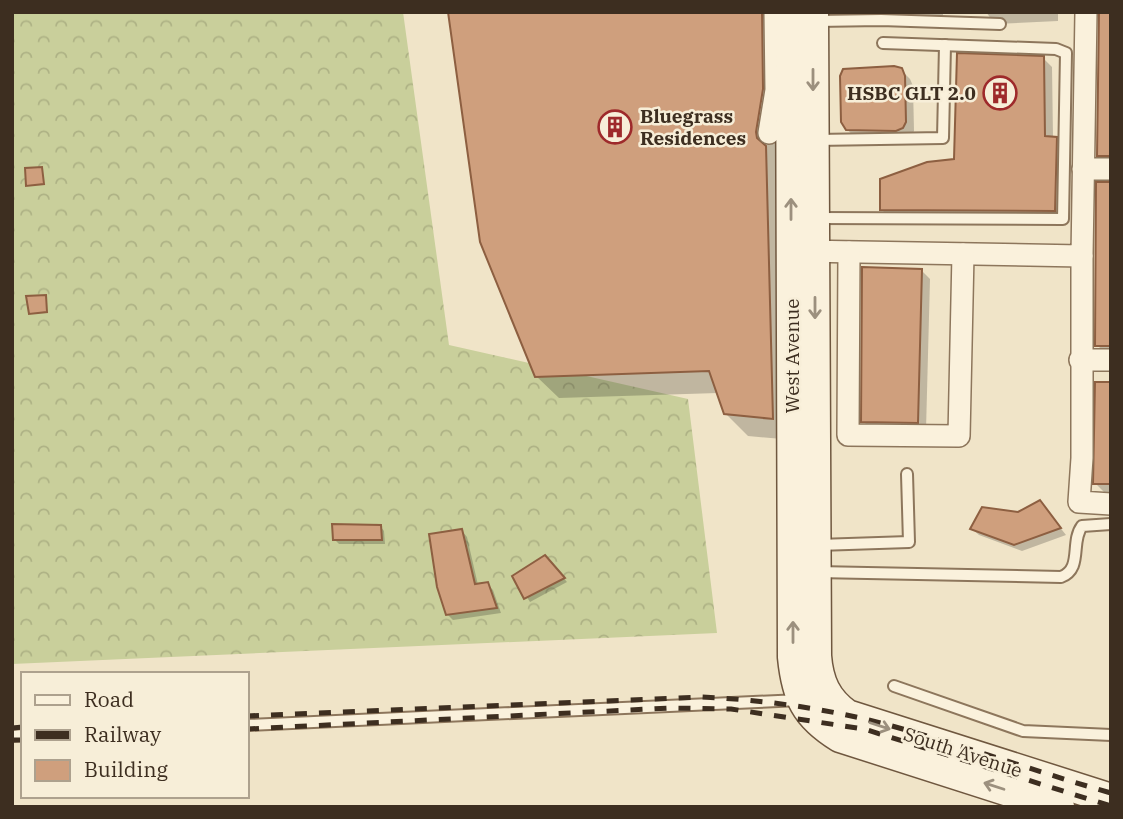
<svg xmlns="http://www.w3.org/2000/svg" width="1123" height="819" font-family="'IBM Plex Serif',serif">
<style>
.forest{fill:url(#forest-crowns)}
.shadow{fill:#0003}
.building{fill:#cf9f7d;stroke:#8d5f41;stroke-width:2}
.lines{fill:none;stroke-linecap:round;stroke-linejoin:round}
.lane-casing{stroke:#8d765c;stroke-width:14}
.street-casing{stroke:#8d765c;stroke-width:24}
.secondary-casing{stroke:#6f573f;stroke-width:33}
.lane{stroke:#faf1dc;stroke-width:10}
.street{stroke:#faf1dc;stroke-width:21}
.secondary{stroke:#faf1dc;stroke-width:30}
.rail{stroke:#3d2e20;stroke-width:5;stroke-dasharray:12 12;stroke-linecap:butt}
.oneway{stroke:#9c907e}
.labels{text-anchor:middle;stroke-width:5;stroke-linejoin:round;paint-order:stroke}
.poi-label{font-size:19px;font-weight:bold;fill:#3d2e20;stroke:#f7eed8;text-anchor:end}
.street-label{font-size:19px;fill:#3d2e20;stroke:#f7eed8}
</style>
<defs>
<pattern id="forest-crowns" width="20" height="18" patternUnits="userSpaceOnUse" patternTransform="scale(1.75)"><rect width="20" height="18" fill="#c9cf9b"/><path d="M2 6a3 3 0 1 1 6 0M12 15a3 3 0 1 1 6 0" fill="none" stroke="#aeb285"/></pattern>
</defs>
<rect width="100%" height="100%" fill="#f0e4c8"/>
<!-- forest -->
<polygon class="forest" points="12,12 403,12 449,345 688,399 717,633 12,664"/>
<!-- shadow -->
<g class="shadow">
<polygon points="450,12 783,12 794,440 748,436 726,414 718,393 559,398 536,376"/>
<polygon points="888,12 943,12 943,22 896,20"/>
<polygon points="986,12 1058,12 1058,21 995,24"/>
<polygon points="1111,12 1111,164 1107,164 1099,155"/>
<polygon points="1043,58 1052,67 1053,138 1056,138 1065,147 1063,219 890,218 882,210 956,161"/>
<polygon points="901,70 910,79 913,86 914,131 911,136 856,139 847,129"/>
<polygon points="1111,183 1111,354 1106,354 1097,345"/>
<polygon points="921,270 930,279 926,430 872,430 863,421"/>
<polygon points="1111,384 1111,492 1104,492 1095,483"/>
<polygon points="1040,502 1066,535 1022,551 979,535 972,529 1018,514"/>
<polygon points="380,526 384,531 385,544 339,544 335,540"/>
<polygon points="462,531 467,537 478,585 487,584 493,590 501,613 453,620 447,614"/>
<polygon points="549,561 567,582 530,602 514,577"/>
</g>
<!-- building -->
<g class="building">
<polygon points="448,12 762,12 763,89 756,132 757,138 766,146 773,419 724,414 709,371 535,377 480,242"/>
<polygon points="1099,12 1111,12 1111,156 1097,156"/>
<polygon points="957,53 1044,56 1045,136 1057,137 1055,211 880,210 880,179 927,162 954,159"/>
<polygon points="894,66 902,68 905,76 906,122 903,128 896,131 846,130 841,122 840,76 843,69"/>
<polygon points="42,167 44,184 26,186 25,168"/>
<polygon points="1096,182 1111,182 1111,346 1095,346"/>
<polygon points="862,267 922,269 918,423 861,422"/>
<polygon points="46,295 47,312 29,314 26,296"/>
<polygon points="1095,382 1111,382 1111,484 1093,484"/>
<polygon points="1040,500 1061,528 1014,545 970,529 982,507 1018,512"/>
<polygon points="332,524 381,525 382,540 333,540"/>
<polygon points="462,529 475,584 488,582 497,608 446,615 437,587 429,534"/>
<polygon points="545,555 565,578 524,599 512,576"/>
</g>
<g class="lines">
<defs>
<g id="lane">
<polyline points="816,21 881,20 1000,24"/>
<polyline points="816,140 943,138 945,45"/>
<polyline points="817,218 1063,219 1066,53 1056,49 883,43"/>
<polyline points="818,545 909,542 907,474"/>
<path d="M817 572 1061 577C1083 569 1070 542 1082 526L1111 524"/>
<polyline points="894,686 1023,731 1111,735"/>
<polyline points="247,725 800,700"/>
<polyline points="12,736 23,735"/>
</g>
<g id="street">
<polyline points="769,133 776,90 775,12"/>
<polyline points="1083,169 1111,169"/>
<polyline points="802,251 1082,256 1086,12"/>
<polyline points="849,252 848,435 959,436 963,254"/>
<polyline points="1082,256 1082,458 1079,502 1111,504"/>
<polyline points="1080,360 1111,360"/>
</g>
<g id="secondary">
<path d="M791 12 793 657C797 697 806 716 840 737L1059 807"/>
<path d="M813 12 816 656C818 682 826 700 847 715L1111 799"/>
</g>
</defs>
<!-- lane casing -->
<use href="#lane" class="lane-casing"/>
<!-- street casing -->
<use href="#street" class="street-casing"/>
<!-- secondary casing -->
<use href="#secondary" class="secondary-casing"/>
<!-- lane -->
<use href="#lane" class="lane"/>
<!-- street -->
<use href="#street" class="street"/>
<!-- secondary -->
<use href="#secondary" class="secondary"/>
<!-- rail -->
<g class="rail">
<path d="M247 716 702 697C766 700 830 709 892 726 965 746 1037 772 1111 793"/>
<polyline points="12,728 23,727"/>
<polyline points="247,729 670,708 731,709 864,729 1111,806"/>
<polyline points="12,740 23,740"/>
</g>
</g>
<!-- one-way arrows -->
<defs><path id="oneway-shaft" d="M-6 0H5M1.5-3L5.5 0L1.5 3" fill="none" stroke-width="1.6" stroke-linecap="round" stroke-linejoin="round" transform="scale(1.75)"/></defs>
<g class="oneway">
<use href="#oneway-shaft" transform="translate(813 80) rotate(90)"/>
<use href="#oneway-shaft" transform="translate(791 209) rotate(-90)"/>
<use href="#oneway-shaft" transform="translate(815 308) rotate(90)"/>
<use href="#oneway-shaft" transform="translate(793 632) rotate(-90)"/>
<use href="#oneway-shaft" transform="translate(880 726) rotate(18)"/>
<use href="#oneway-shaft" transform="translate(994 786) rotate(-162)"/>
</g>
<!-- icons -->
<defs>
<symbol id="building-ring" viewBox="-11 -11 22 22"><circle r="9.5" fill="#f7eed8" stroke="#9e2a2b" stroke-width="1.5"/><path d="M-4-6H4V6H1V3H-1V6H-4ZM-2.5-4.3h1.7v1.8h-1.7ZM.8-4.3h1.7v1.8H.8ZM-2.5-1h1.7V.8h-1.7ZM.8-1h1.7V.8H.8Z" fill="#9e2a2b"/></symbol>
</defs>
<g fill-rule="evenodd">
<use href="#building-ring" x="981" y="74" width="38" height="38"/>
<use href="#building-ring" x="596" y="108" width="38" height="38"/>
</g>
<g class="labels">
<!-- poi labels -->
<g class="poi-label">
<text x="976" y="100">HSBC GLT 2.0</text>
<text x="640" y="123" text-anchor="start">Bluegrass<tspan x="640" dy="22">Residences</tspan></text>
</g>
<!-- street labels -->
<g class="street-label">
<text transform="translate(792 356) rotate(-90)" y="7">West Avenue</text>
<text transform="translate(963 752) rotate(18)" y="7">South Avenue</text>
</g>
</g>
<!-- border -->
<rect width="1123" height="819" fill="none" stroke="#3d2e20" stroke-width="28"/>
<!-- legend -->
<rect x="21" y="672" width="228" height="126" fill="#f7eed8" stroke="#ada18e" stroke-width="2"/>
<rect x="35" y="695" width="35" height="10" fill="#faf1dc" stroke="#ada18e" stroke-width="2"/>
<text x="84" y="707" font-size="21" fill="#3d2e20">Road</text>
<rect x="35" y="730" width="35" height="10" fill="#3d2e20" stroke="#ada18e" stroke-width="2"/>
<text x="84" y="742" font-size="21" fill="#3d2e20">Railway</text>
<rect x="35" y="760" width="35" height="21" fill="#cf9f7d" stroke="#ada18e" stroke-width="2"/>
<text x="84" y="777" font-size="21" fill="#3d2e20">Building</text>
</svg>
